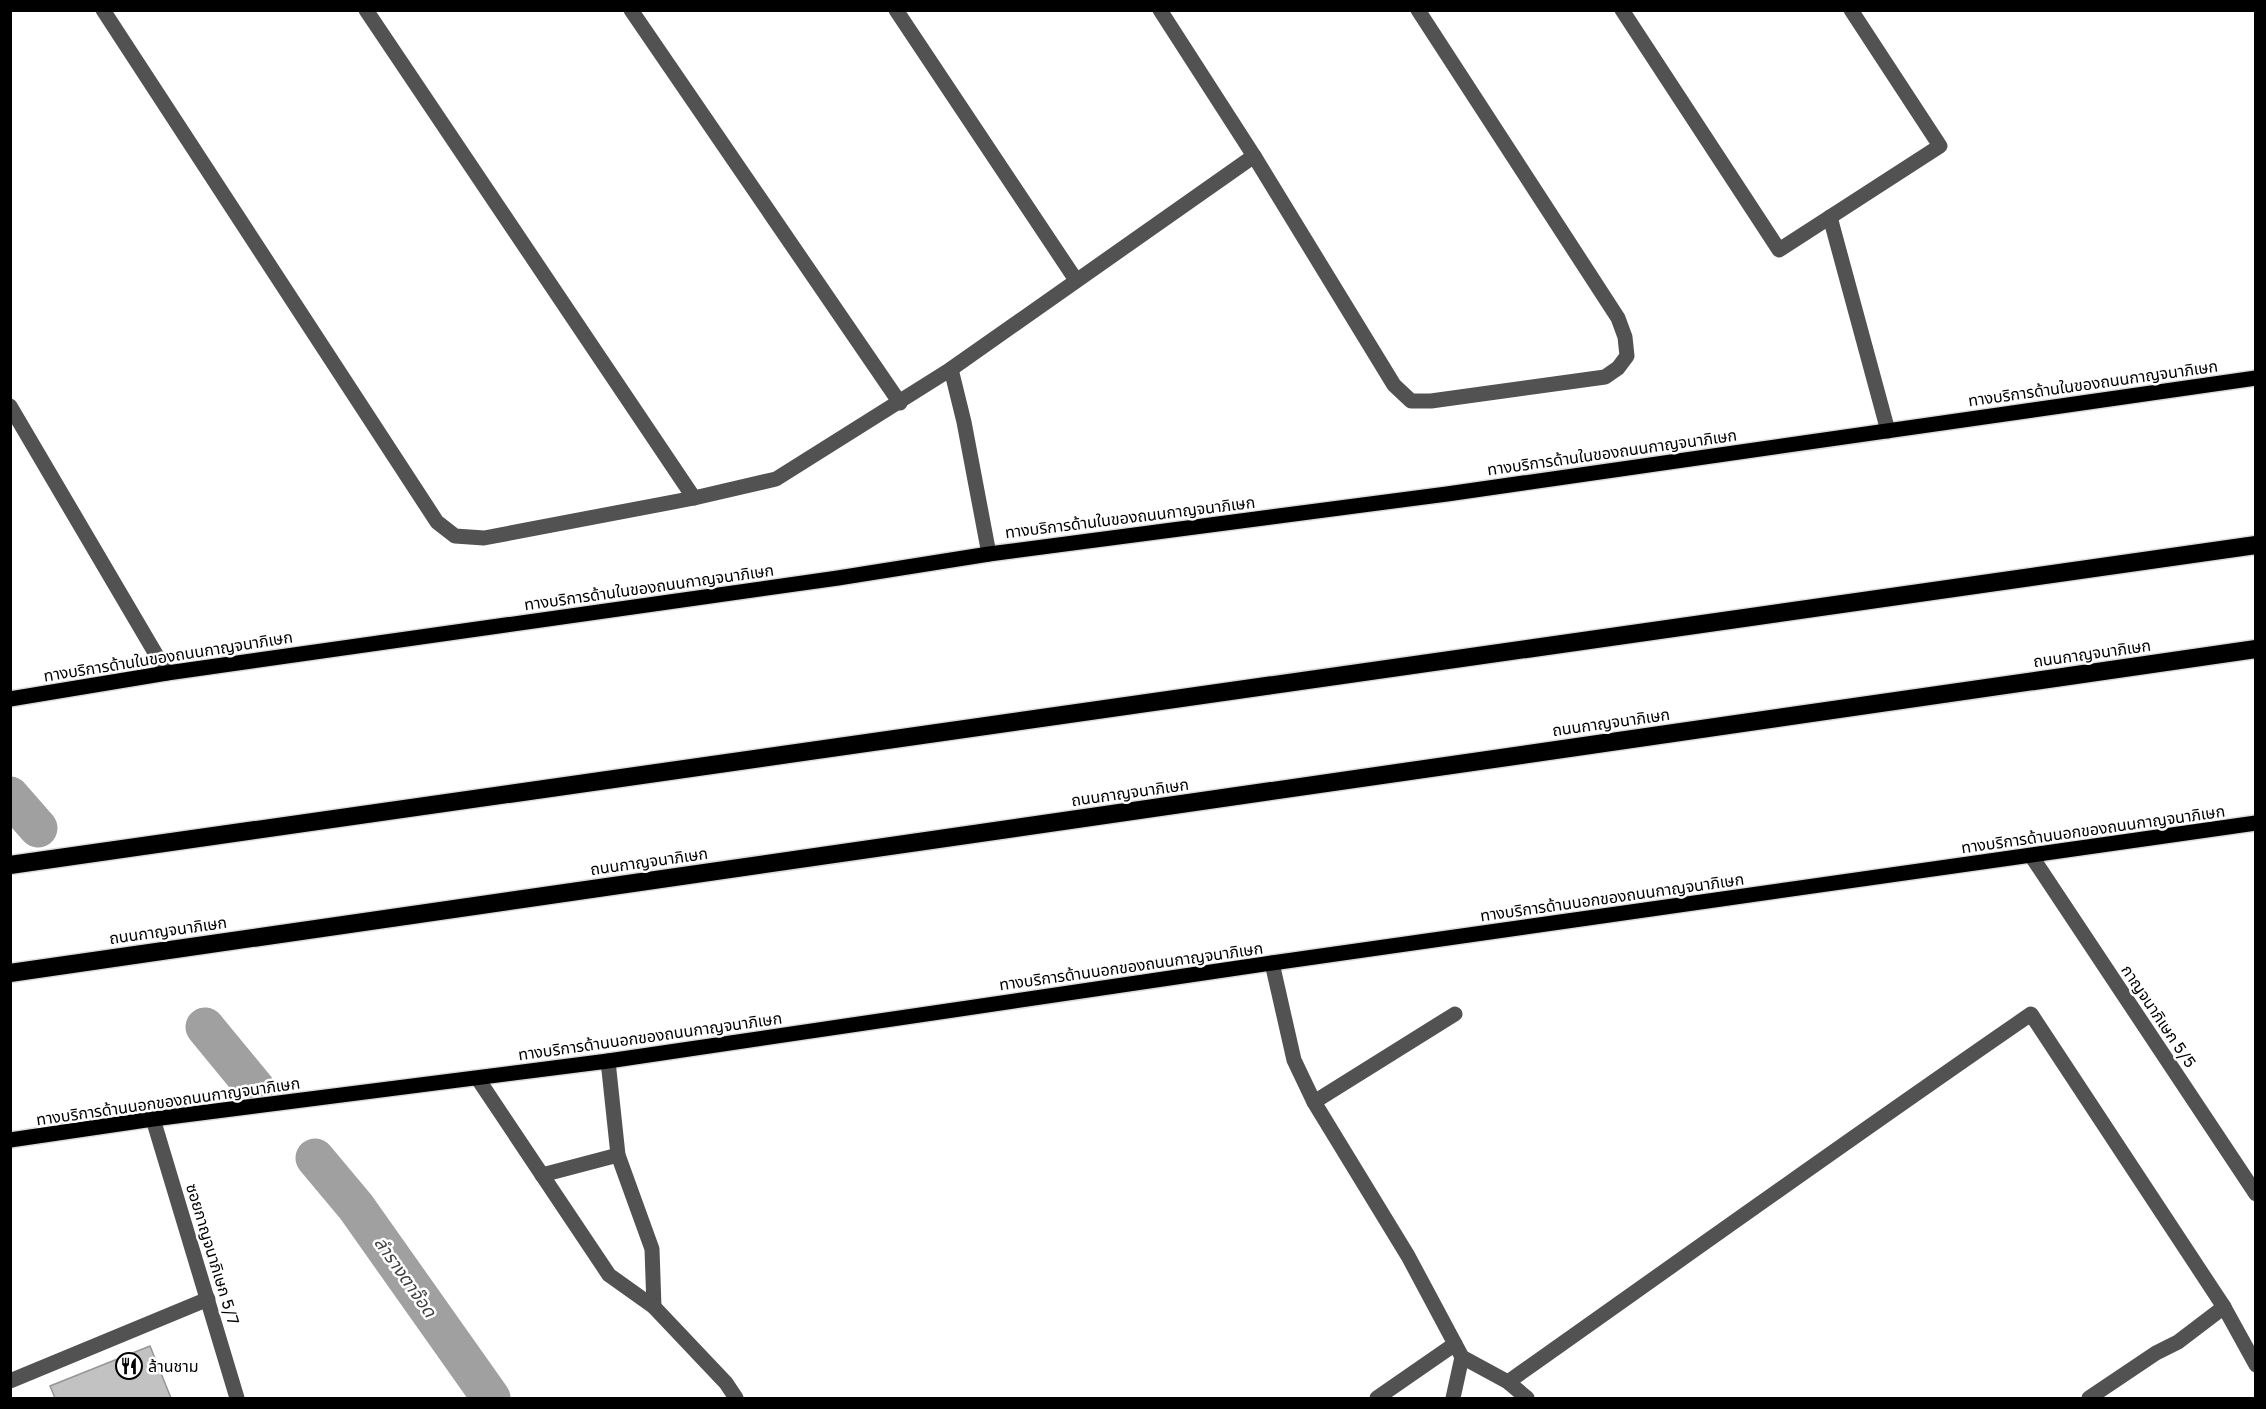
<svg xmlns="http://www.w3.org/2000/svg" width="2266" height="1409" font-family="'Golos Text','Noto Sans Thai',sans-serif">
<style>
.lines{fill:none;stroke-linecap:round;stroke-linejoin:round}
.canal{stroke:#a0a0a0;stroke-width:39}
.building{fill:#c2c2c2;stroke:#969696;stroke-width:1.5}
.major-casing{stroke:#dbdbdb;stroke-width:18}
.highway-casing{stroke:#dbdbdb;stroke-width:21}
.minor{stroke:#525252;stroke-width:15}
.major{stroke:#000;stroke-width:15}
.highway{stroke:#000;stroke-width:18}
.labels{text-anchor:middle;stroke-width:5;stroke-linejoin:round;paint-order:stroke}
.street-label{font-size:16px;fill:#000;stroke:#fff}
.poi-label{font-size:16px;fill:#000;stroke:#fff;text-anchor:start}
.water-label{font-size:18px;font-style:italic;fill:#414141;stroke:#fff}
</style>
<rect width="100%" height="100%" fill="#fff"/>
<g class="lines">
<!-- canal -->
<g class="canal">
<polyline points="10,796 38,828"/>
<polyline points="205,1027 256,1089"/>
<polyline points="315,1158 356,1207 491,1398"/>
</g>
</g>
<!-- building -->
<polygon class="building" points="150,1346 171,1398 55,1398 50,1386"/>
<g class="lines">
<defs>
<g id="major">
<polyline points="10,699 167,673 838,578 989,554 1447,494 2256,378"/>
<polyline points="10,1140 153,1119 608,1061 1272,963 2256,823"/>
</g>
<g id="highway">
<polyline points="10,865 2256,545"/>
<polyline points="10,973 2256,649"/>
</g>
</defs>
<!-- major casing -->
<use href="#major" class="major-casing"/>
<!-- highway casing -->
<use href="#highway" class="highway-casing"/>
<!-- minor -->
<g class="minor">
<polyline points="103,10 437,522 455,536 484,538 694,498 776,479 951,369 1254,156"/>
<polyline points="366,10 694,498"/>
<polyline points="631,10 900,403"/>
<polyline points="896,10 1076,280"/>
<polyline points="1160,10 1254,156 1394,385 1411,401 1431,401 1605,377 1618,368 1627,356 1625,337 1618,318 1418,10"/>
<polyline points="1622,10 1779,250 1940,146 1851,10"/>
<polyline points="1830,217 1888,431"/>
<polyline points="951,369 964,422 989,554"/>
<polyline points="10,406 167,673"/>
<polyline points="2032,857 2256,1194"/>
<polyline points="1272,963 1294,1060 1314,1102 1408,1256 1462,1357 1508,1382 1527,1398"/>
<polyline points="608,1061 618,1155 652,1249 654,1307"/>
<polyline points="478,1079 609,1275 654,1307 726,1383 736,1398"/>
<polyline points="1314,1102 1455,1014"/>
<polyline points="153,1119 237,1398"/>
<polyline points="542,1175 618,1155"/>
<polyline points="10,1381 208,1299"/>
<path d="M1508 1382C1682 1259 1855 1135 2031 1014L2224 1307"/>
<polyline points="1377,1398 1455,1344"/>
<polyline points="1453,1398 1462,1357"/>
<polyline points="2089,1398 2156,1353 2178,1342 2224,1307 2256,1365"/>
</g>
<!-- major -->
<use href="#major" class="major"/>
<!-- highway -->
<use href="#highway" class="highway"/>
</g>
<!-- icons -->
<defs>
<symbol id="restaurant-ring" viewBox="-11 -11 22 22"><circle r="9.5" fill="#fff" stroke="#000" stroke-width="1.5"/><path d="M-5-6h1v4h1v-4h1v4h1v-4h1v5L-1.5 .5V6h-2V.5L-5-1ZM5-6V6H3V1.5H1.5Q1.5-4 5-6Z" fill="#000"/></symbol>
</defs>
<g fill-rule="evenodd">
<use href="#restaurant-ring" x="114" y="1351" width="30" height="30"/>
</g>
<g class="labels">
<!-- street labels -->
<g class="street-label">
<text transform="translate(2093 383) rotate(-8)" y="6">ทางบริการด้านในของถนนกาญจนาภิเษก</text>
<text transform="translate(1612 452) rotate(-8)" y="6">ทางบริการด้านในของถนนกาญจนาภิเษก</text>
<text transform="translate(1130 517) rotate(-7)" y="6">ทางบริการด้านในของถนนกาญจนาภิเษก</text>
<text transform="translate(649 587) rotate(-8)" y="6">ทางบริการด้านในของถนนกาญจนาภิเษก</text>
<text transform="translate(2092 653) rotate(-8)" y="6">ถนนกาญจนาภิเษก</text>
<text transform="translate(168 656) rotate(-9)" y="6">ทางบริการด้านในของถนนกาญจนาภิเษก</text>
<text transform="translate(1611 722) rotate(-8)" y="6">ถนนกาญจนาภิเษก</text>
<text transform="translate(1130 792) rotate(-8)" y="6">ถนนกาญจนาภิเษก</text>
<text transform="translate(2093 829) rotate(-8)" y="6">ทางบริการด้านนอกของถนนกาญจนาภิเษก</text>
<text transform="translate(649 861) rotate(-8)" y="6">ถนนกาญจนาภิเษก</text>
<text transform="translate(1612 897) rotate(-8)" y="6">ทางบริการด้านนอกของถนนกาญจนาภิเษก</text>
<text transform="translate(168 930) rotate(-8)" y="6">ถนนกาญจนาภิเษก</text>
<text transform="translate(1131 966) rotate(-8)" y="6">ทางบริการด้านนอกของถนนกาญจนาภิเษก</text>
<text transform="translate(2159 1016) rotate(56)" y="6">กาญจนาภิเษก 5/5</text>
<text transform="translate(650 1036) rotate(-8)" y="6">ทางบริการด้านนอกของถนนกาญจนาภิเษก</text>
<text transform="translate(168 1101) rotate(-8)" y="6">ทางบริการด้านนอกของถนนกาญจนาภิเษก</text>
<text transform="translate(213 1254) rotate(73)" y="6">ซอยกาญจนาภิเษก 5/7</text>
</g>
<!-- poi labels -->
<g class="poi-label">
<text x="148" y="1372">ล้านชาม</text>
</g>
<!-- water labels -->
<g class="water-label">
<text transform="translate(405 1277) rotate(55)" y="6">ลำรางตาจ๊อด</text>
</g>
</g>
<!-- border -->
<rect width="2266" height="1409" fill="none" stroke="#000000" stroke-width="24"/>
</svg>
